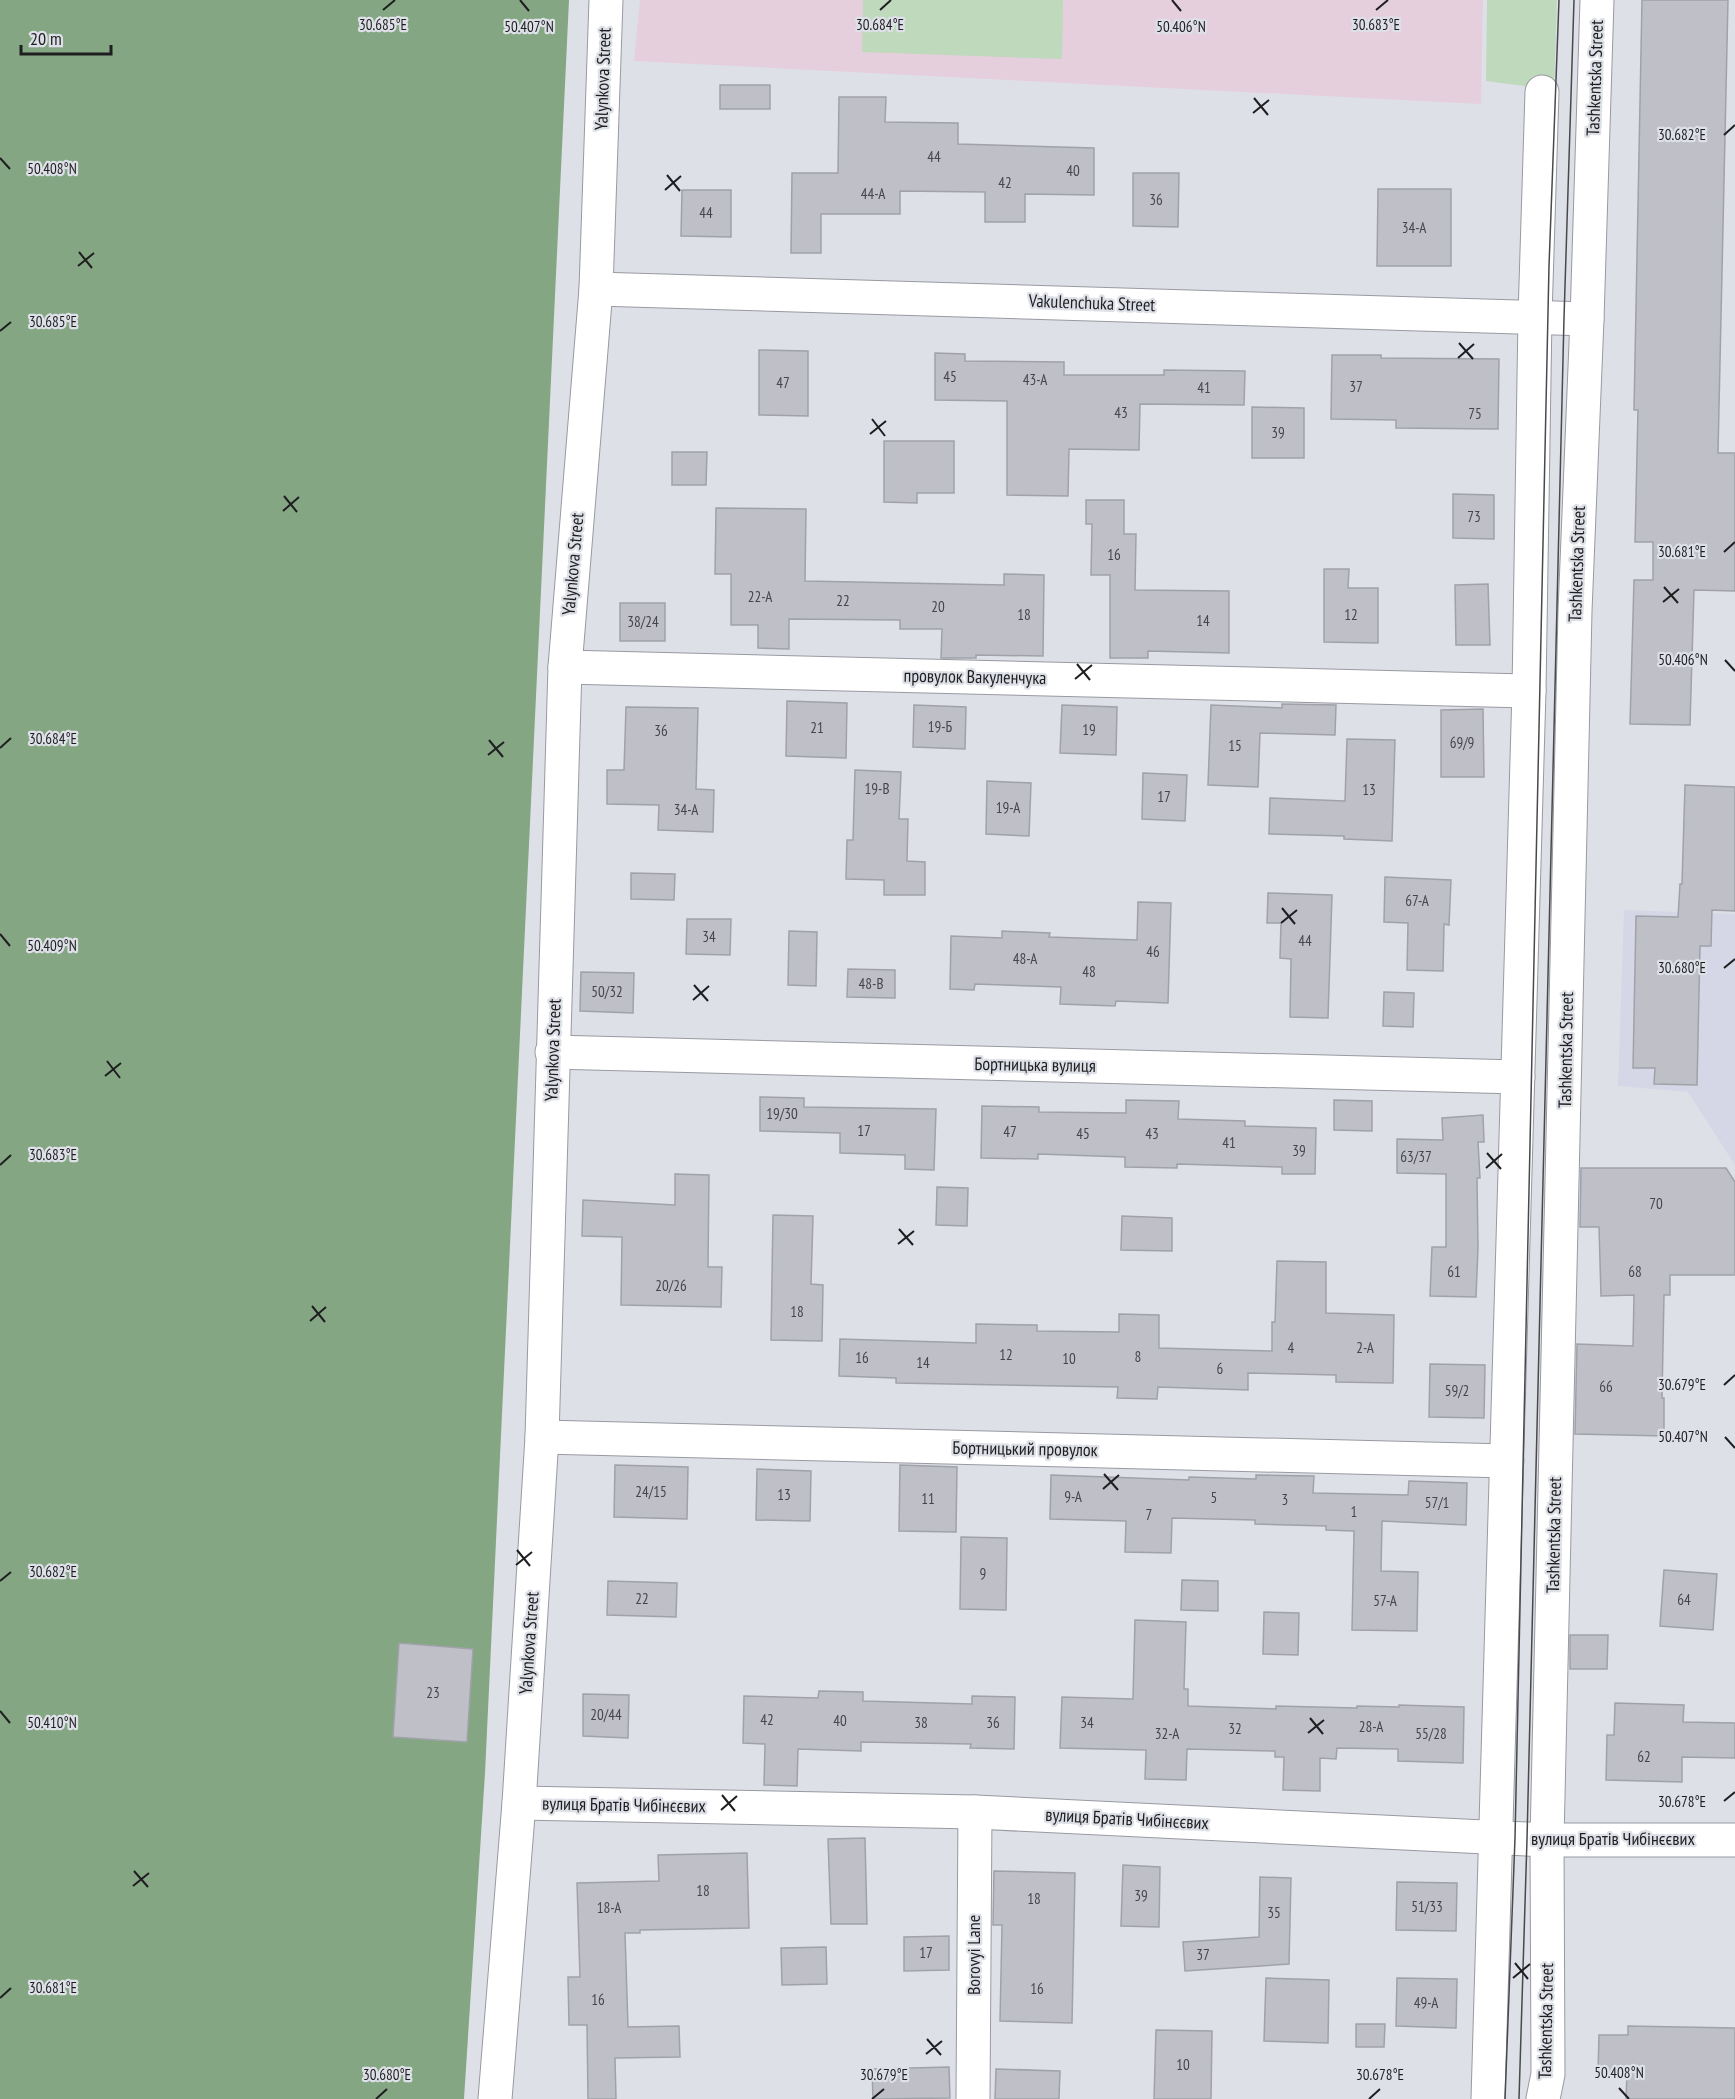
<svg xmlns="http://www.w3.org/2000/svg" width="1735" height="2099" font-family="'PT Sans Narrow',sans-serif">
<style>
.built{fill:#d5d7e6}
.education{fill:#e5cfdc}
.green{fill:#bed9bc}
.forest{fill:#84a682}
.building{fill:#bebfc7;stroke:#a0a2a9;stroke-width:1.5}
.lines{fill:none;stroke-linecap:round;stroke-linejoin:round}
.minor-casing{stroke:#999aa1;stroke-width:35}
.minor{stroke:#fff;stroke-width:33}
.tram{stroke:#48494c;stroke-width:1.5}
.ticks{fill:none;stroke:#1e1e21;stroke-width:2}
.labels{text-anchor:middle;stroke-width:4.5;stroke-linejoin:round;paint-order:stroke}
.number-label{font-size:15px;fill:#46464a}
.street-label{font-size:18px;fill:#1e1e21;stroke:#dee0e7}
.ticks-label{font-size:15px;text-anchor:middle;fill:#1e1e21;stroke:#dee0e7;stroke-width:4.5;stroke-linejoin:round;paint-order:stroke}
</style>
<rect width="100%" height="100%" fill="#dee0e7"/>
<!-- built -->
<polygon class="built" points="1624,910 1735,914 1735,1165 1688,1092 1618,1086"/>
<!-- education -->
<polygon class="education" points="640,0 1483,0 1481,104 634,61"/>
<!-- green -->
<g class="green">
<polygon points="863,0 1063,0 1062,59 862,52"/>
<polygon points="1487,0 1557,0 1554,90 1486,81"/>
</g>
<!-- forest -->
<polygon class="forest" points="0,0 569,0 485,1773 464,2099 0,2099"/>
<!-- building -->
<g class="building">
<polygon points="1642,0 1728,0 1718,453 1735,453 1735,591 1694,590 1690,725 1630,724 1634,580 1653,580 1653,542 1635,542 1638,410 1634,410"/>
<rect x="720" y="85" width="50" height="24"/>
<polygon points="839,97 886,97 885,122 958,123 958,144 1094,148 1094,195 1025,194 1025,222 985,222 985,192 900,191 900,214 821,214 821,253 791,253 792,173 838,173"/>
<polygon points="1133,173 1179,173 1178,227 1133,226"/>
<polygon points="1378,189 1451,189 1451,266 1377,266"/>
<polygon points="682,190 731,190 731,237 681,236"/>
<polygon points="759,350 808,351 808,416 759,415"/>
<polygon points="935,353 965,354 965,361 1064,362 1064,375 1164,375 1164,370 1245,371 1244,405 1140,404 1139,450 1069,449 1068,496 1007,495 1007,401 935,400"/>
<polygon points="1332,355 1381,355 1381,358 1499,359 1498,429 1396,428 1396,420 1331,419"/>
<polygon points="1252,407 1304,408 1304,458 1252,458"/>
<polygon points="884,441 954,441 954,493 917,493 917,503 884,502"/>
<polygon points="672,452 707,452 706,485 672,485"/>
<polygon points="1453,494 1494,495 1494,539 1453,538"/>
<polygon points="1086,500 1124,500 1124,534 1136,534 1135,590 1229,591 1229,653 1148,651 1148,658 1110,658 1110,575 1091,575 1092,524 1086,524"/>
<polygon points="716,508 806,509 805,581 1004,585 1004,574 1044,575 1043,656 976,655 976,658 941,658 942,629 900,629 900,620 789,619 789,649 758,648 758,625 731,625 731,574 715,574"/>
<polygon points="1324,569 1349,569 1348,588 1378,588 1378,643 1324,642"/>
<polygon points="1488,584 1490,645 1456,645 1455,585"/>
<rect x="620" y="603" width="45" height="38"/>
<polygon points="787,701 847,703 846,758 786,756"/>
<polygon points="1282,704 1336,705 1335,735 1260,733 1258,787 1208,785 1211,705 1282,708"/>
<polygon points="914,705 966,707 965,749 913,747"/>
<polygon points="1062,705 1117,707 1116,755 1060,753"/>
<polygon points="626,707 698,708 696,789 714,790 713,832 658,830 659,805 607,804 607,770 624,770"/>
<polygon points="1483,709 1484,777 1441,777 1441,710"/>
<polygon points="1347,739 1395,740 1392,841 1344,839 1344,836 1269,834 1270,798 1345,801"/>
<polygon points="855,770 901,772 899,819 908,819 907,861 925,862 925,895 884,895 884,880 846,879 847,840 853,840"/>
<polygon points="1143,773 1187,775 1185,821 1142,819"/>
<polygon points="987,781 1031,783 1029,836 986,834"/>
<polygon points="1685,785 1735,787 1735,911 1712,910 1711,946 1700,946 1697,1085 1654,1084 1655,1068 1633,1068 1636,916 1678,917 1680,884 1682,884"/>
<polygon points="631,873 675,874 674,900 631,899"/>
<polygon points="1385,877 1451,880 1449,925 1444,924 1443,971 1407,970 1408,923 1384,922"/>
<polygon points="1268,893 1332,895 1328,1018 1290,1017 1291,959 1280,958 1281,923 1267,923"/>
<polygon points="1138,902 1171,903 1168,1003 1116,1001 1115,1006 1060,1004 1061,987 975,984 974,990 950,989 951,936 1002,938 1002,931 1050,933 1049,937 1137,940"/>
<polygon points="687,919 731,919 730,955 686,954"/>
<polygon points="789,931 817,932 816,986 788,985"/>
<polygon points="848,969 895,970 895,998 847,997"/>
<polygon points="581,972 634,973 633,1013 580,1011"/>
<polygon points="1384,992 1414,993 1413,1027 1383,1026"/>
<polygon points="760,1097 804,1098 804,1107 936,1109 934,1170 905,1169 905,1155 840,1153 840,1133 760,1131"/>
<polygon points="1126,1100 1179,1101 1178,1119 1245,1121 1245,1126 1316,1128 1315,1174 1282,1174 1282,1167 1177,1164 1177,1168 1125,1167 1125,1157 1038,1154 1038,1159 981,1158 982,1106 1039,1107 1039,1112 1126,1113"/>
<polygon points="1334,1100 1372,1101 1372,1131 1334,1130"/>
<polygon points="1483,1115 1484,1142 1478,1142 1480,1178 1477,1178 1478,1248 1476,1297 1430,1296 1432,1247 1446,1247 1446,1174 1397,1173 1397,1139 1443,1140 1442,1118"/>
<polygon points="1581,1168 1726,1168 1735,1182 1735,1275 1670,1275 1670,1295 1664,1295 1662,1398 1664,1398 1664,1436 1575,1434 1577,1344 1633,1346 1634,1295 1601,1296 1599,1227 1580,1227"/>
<polygon points="675,1174 709,1175 708,1267 722,1267 721,1307 621,1305 622,1237 582,1236 583,1200 675,1205"/>
<polygon points="937,1187 968,1188 967,1226 936,1225"/>
<polygon points="773,1215 813,1216 811,1284 823,1285 822,1341 771,1340"/>
<polygon points="1122,1216 1172,1218 1172,1251 1121,1250"/>
<polygon points="1277,1261 1326,1262 1326,1313 1394,1315 1393,1383 1336,1382 1336,1375 1248,1373 1248,1390 1158,1387 1157,1399 1117,1398 1118,1387 896,1383 896,1378 839,1376 840,1339 976,1343 976,1324 1037,1325 1037,1331 1119,1332 1119,1314 1159,1315 1159,1348 1272,1351 1272,1322 1275,1322"/>
<polygon points="1430,1364 1485,1365 1484,1418 1429,1417"/>
<polygon points="615,1465 688,1467 687,1519 614,1517"/>
<polygon points="900,1465 957,1467 956,1532 899,1531"/>
<polygon points="757,1469 811,1471 810,1521 756,1520"/>
<polygon points="1051,1475 1189,1480 1189,1477 1256,1479 1256,1475 1314,1476 1313,1493 1408,1495 1409,1481 1467,1483 1466,1525 1382,1521 1381,1571 1418,1572 1417,1631 1352,1630 1354,1531 1326,1530 1326,1526 1255,1524 1255,1520 1172,1518 1171,1553 1125,1552 1126,1521 1050,1519"/>
<polygon points="961,1537 1007,1538 1006,1610 960,1609"/>
<polygon points="1664,1570 1717,1574 1713,1630 1660,1626"/>
<polygon points="1182,1580 1218,1581 1218,1611 1181,1610"/>
<polygon points="608,1581 677,1583 676,1617 607,1615"/>
<polygon points="1264,1612 1299,1613 1298,1655 1263,1654"/>
<polygon points="1135,1620 1186,1622 1184,1689 1188,1689 1188,1706 1276,1709 1276,1706 1357,1708 1357,1706 1399,1707 1399,1705 1464,1707 1463,1763 1398,1761 1398,1749 1337,1748 1336,1759 1320,1758 1320,1791 1283,1790 1284,1757 1275,1757 1275,1751 1187,1749 1186,1780 1145,1779 1146,1750 1060,1748 1062,1697 1133,1699"/>
<polygon points="1570,1635 1608,1635 1607,1669 1570,1669"/>
<polygon points="399,1643 473,1649 467,1742 393,1737"/>
<polygon points="819,1691 863,1692 863,1701 972,1704 972,1696 1015,1697 1014,1749 970,1748 971,1744 861,1742 861,1751 798,1749 797,1786 764,1785 765,1744 743,1743 744,1696 818,1698"/>
<polygon points="583,1694 629,1695 628,1738 583,1736"/>
<polygon points="1615,1703 1684,1705 1683,1722 1735,1723 1735,1758 1682,1757 1682,1782 1606,1780 1607,1735 1614,1735"/>
<polygon points="865,1838 867,1924 831,1924 828,1839"/>
<polygon points="747,1853 749,1928 640,1930 640,1933 625,1933 628,2027 679,2026 680,2057 615,2058 616,2099 588,2099 587,2025 569,2025 568,1977 580,1977 577,1883 659,1881 658,1855"/>
<polygon points="1123,1865 1160,1867 1159,1927 1121,1926"/>
<polygon points="994,1871 1075,1873 1072,2023 1000,2021 1002,1925 993,1925"/>
<polygon points="1260,1877 1291,1878 1289,1964 1185,1971 1183,1942 1259,1937"/>
<polygon points="1397,1882 1457,1883 1456,1931 1396,1930"/>
<polygon points="949,1936 949,1970 904,1971 904,1937"/>
<polygon points="826,1947 827,1984 782,1985 781,1948"/>
<polygon points="1266,1978 1329,1980 1328,2043 1264,2041"/>
<polygon points="1397,1978 1457,1979 1456,2028 1396,2026"/>
<polygon points="1356,2024 1385,2024 1384,2047 1356,2047"/>
<polygon points="1628,2026 1735,2028 1735,2099 1626,2099 1627,2074 1598,2073 1599,2035 1628,2035"/>
<polygon points="1156,2030 1212,2031 1211,2099 1154,2099"/>
<polygon points="949,2067 950,2098 873,2099 872,2069"/>
<polygon points="996,2069 1060,2071 1059,2099 995,2099"/>
</g>
<g class="lines">
<defs>
<g id="minor">
<polyline points="596,289 1587,319"/>
<polyline points="565,667 1529,691"/>
<polyline points="552,1052 1518,1077"/>
<polyline points="542,1437 1507,1461"/>
<polyline points="519,1803 975,1812 1547,1840 1735,1840"/>
<polyline points="495,2099 519,1803 542,1437 565,667 596,289 606,0"/>
<polyline points="973,2099 975,1812"/>
<polyline points="1488,2099 1529,691 1535,316 1542,92"/>
<polyline points="1543,2099 1548,2074 1547,1840 1575,611 1587,319 1597,0"/>
</g>
</defs>
<!-- minor casing -->
<use href="#minor" class="minor-casing"/>
<!-- minor -->
<use href="#minor" class="minor"/>
<!-- tram -->
<g class="tram">
<polyline points="1505,2099 1515,1838 1549,266 1559,0"/>
<polyline points="1519,2099 1527,1839 1564,318 1574,0"/>
</g>
</g>
<!-- ticks -->
<path class="ticks" d="M520 0 529 11M1172 0 1181 11M383 10 395 0M880 10 891 0M1376 10 1388 0M1254 98 1268 115M1253 113 1269 100M1724 135 1735 125M0 158 10 169M667 175 680 191M665 190 681 176M79 252 92 268M78 266 94 253M0 331 11 322M1459 343 1473 359M1458 358 1474 344M872 419 885 436M870 434 886 421M284 496 297 512M283 511 299 497M1724 552 1735 542M1664 587 1678 603M1663 602 1679 589M1725 660 1735 671M1077 664 1090 680M1075 679 1092 665M489 740 503 757M0 748 11 738M488 755 504 742M1282 908 1295 924M1281 923 1297 910M0 934 10 946M1724 968 1735 959M694 985 708 1001M693 1000 709 986M107 1061 120 1078M105 1076 121 1063M1487 1153 1501 1169M0 1165 11 1155M1486 1168 1502 1154M899 1229 913 1245M898 1244 914 1231M312 1306 325 1322M310 1321 326 1307M1724 1385 1735 1375M1725 1437 1735 1448M1104 1474 1118 1490M1103 1489 1119 1475M517 1550 530 1566M516 1565 532 1552M0 1581 11 1572M0 1711 10 1723M1310 1718 1323 1734M1308 1733 1324 1720M722 1795 735 1811M1724 1801 1735 1792M721 1810 737 1796M134 1871 148 1887M133 1886 149 1873M1515 1963 1528 1979M1513 1978 1530 1964M0 1998 11 1988M927 2039 941 2055M926 2054 942 2041M1619 2088 1629 2099M376 2099 387 2089M872 2099 884 2089M1369 2099 1380 2089"/>
<g class="labels">
<!-- number labels -->
<g class="number-label">
<text x="934" y="162">44</text>
<text x="1073" y="176">40</text>
<text x="1005" y="188">42</text>
<text x="873" y="199">44-А</text>
<text x="1156" y="205">36</text>
<text x="706" y="218">44</text>
<text x="1414" y="233">34-А</text>
<text x="950" y="382">45</text>
<text x="1035" y="385">43-А</text>
<text x="783" y="388">47</text>
<text x="1356" y="392">37</text>
<text x="1204" y="393">41</text>
<text x="1121" y="418">43</text>
<text x="1475" y="419">75</text>
<text x="1278" y="438">39</text>
<text x="1474" y="522">73</text>
<text x="1114" y="560">16</text>
<text x="760" y="602">22-А</text>
<text x="843" y="606">22</text>
<text x="938" y="612">20</text>
<text x="1024" y="620">18</text>
<text x="1351" y="620">12</text>
<text x="1203" y="626">14</text>
<text x="643" y="627">38/24</text>
<text x="940" y="732">19-Б</text>
<text x="817" y="733">21</text>
<text x="1089" y="735">19</text>
<text x="661" y="736">36</text>
<text x="1462" y="748">69/9</text>
<text x="1235" y="751">15</text>
<text x="877" y="794">19-В</text>
<text x="1369" y="795">13</text>
<text x="1164" y="802">17</text>
<text x="1008" y="813">19-А</text>
<text x="686" y="815">34-А</text>
<text x="1417" y="906">67-А</text>
<text x="709" y="942">34</text>
<text x="1305" y="946">44</text>
<text x="1153" y="957">46</text>
<text x="1025" y="964">48-А</text>
<text x="1089" y="977">48</text>
<text x="871" y="989">48-В</text>
<text x="607" y="997">50/32</text>
<text x="782" y="1119">19/30</text>
<text x="864" y="1136">17</text>
<text x="1010" y="1137">47</text>
<text x="1083" y="1139">45</text>
<text x="1152" y="1139">43</text>
<text x="1229" y="1148">41</text>
<text x="1299" y="1156">39</text>
<text x="1416" y="1162">63/37</text>
<text x="1656" y="1209">70</text>
<text x="1454" y="1277">61</text>
<text x="1635" y="1277">68</text>
<text x="671" y="1291">20/26</text>
<text x="797" y="1317">18</text>
<text x="1291" y="1353">4</text>
<text x="1365" y="1353">2-А</text>
<text x="1006" y="1360">12</text>
<text x="1138" y="1362">8</text>
<text x="862" y="1363">16</text>
<text x="1069" y="1364">10</text>
<text x="923" y="1368">14</text>
<text x="1220" y="1374">6</text>
<text x="1606" y="1392">66</text>
<text x="1457" y="1396">59/2</text>
<text x="651" y="1497">24/15</text>
<text x="784" y="1500">13</text>
<text x="1073" y="1502">9-А</text>
<text x="1214" y="1503">5</text>
<text x="928" y="1504">11</text>
<text x="1285" y="1505">3</text>
<text x="1437" y="1508">57/1</text>
<text x="1354" y="1517">1</text>
<text x="1149" y="1520">7</text>
<text x="983" y="1579">9</text>
<text x="642" y="1604">22</text>
<text x="1684" y="1605">64</text>
<text x="1385" y="1606">57-А</text>
<text x="433" y="1698">23</text>
<text x="606" y="1720">20/44</text>
<text x="767" y="1725">42</text>
<text x="840" y="1726">40</text>
<text x="921" y="1728">38</text>
<text x="993" y="1728">36</text>
<text x="1087" y="1728">34</text>
<text x="1371" y="1732">28-А</text>
<text x="1235" y="1734">32</text>
<text x="1167" y="1739">32-А</text>
<text x="1431" y="1739">55/28</text>
<text x="1644" y="1762">62</text>
<text x="703" y="1896">18</text>
<text x="1141" y="1901">39</text>
<text x="1034" y="1904">18</text>
<text x="1427" y="1912">51/33</text>
<text x="609" y="1913">18-А</text>
<text x="1274" y="1918">35</text>
<text x="926" y="1958">17</text>
<text x="1203" y="1960">37</text>
<text x="1037" y="1994">16</text>
<text x="598" y="2005">16</text>
<text x="1426" y="2008">49-А</text>
<text x="1183" y="2070">10</text>
</g>
<!-- street labels -->
<g class="street-label">
<text transform="translate(1595 78) rotate(-88)" y="6">Tashkentska Street</text>
<text transform="translate(603 79) rotate(-88)" y="6">Yalynkova Street</text>
<text transform="translate(1092 303) rotate(2)" y="6">Vakulenchuka Street</text>
<text transform="translate(573 564) rotate(-85)" y="6">Yalynkova Street</text>
<text transform="translate(1577 564) rotate(-88)" y="6">Tashkentska Street</text>
<text transform="translate(975 677) rotate(1)" y="6">провулок Вакуленчука</text>
<text transform="translate(553 1050) rotate(-88)" y="6">Yalynkova Street</text>
<text transform="translate(1566 1050) rotate(-89)" y="6">Tashkentska Street</text>
<text transform="translate(1035 1065) rotate(1)" y="6">Бортницька вулиця</text>
<text transform="translate(1025 1449) rotate(1)" y="6">Бортницький провулок</text>
<text transform="translate(1554 1535) rotate(-89)" y="6">Tashkentska Street</text>
<text transform="translate(529 1643) rotate(-86)" y="6">Yalynkova Street</text>
<text transform="translate(624 1805) rotate(1)" y="6">вулиця Братів Чибінєєвих</text>
<text transform="translate(1127 1819) rotate(3)" y="6">вулиця Братів Чибінєєвих</text>
<text x="1613" y="1845">вулиця Братів Чибінєєвих</text>
<text transform="translate(974 1955) rotate(-90)" y="6">Borovyi Lane</text>
<text transform="translate(1546 2021) rotate(-89)" y="6">Tashkentska Street</text>
</g>
</g>
<g class="ticks-label">
<text x="383" y="30">30.685°E</text>
<text x="880" y="30">30.684°E</text>
<text x="1376" y="30">30.683°E</text>
<text x="529" y="32">50.407°N</text>
<text x="1181" y="32">50.406°N</text>
<text x="1682" y="140">30.682°E</text>
<text x="52" y="174">50.408°N</text>
<text x="53" y="327">30.685°E</text>
<text x="1682" y="557">30.681°E</text>
<text x="1683" y="665">50.406°N</text>
<text x="53" y="744">30.684°E</text>
<text x="52" y="951">50.409°N</text>
<text x="1682" y="973">30.680°E</text>
<text x="53" y="1160">30.683°E</text>
<text x="1682" y="1390">30.679°E</text>
<text x="1683" y="1442">50.407°N</text>
<text x="53" y="1577">30.682°E</text>
<text x="52" y="1728">50.410°N</text>
<text x="1682" y="1807">30.678°E</text>
<text x="53" y="1993">30.681°E</text>
<text x="1619" y="2078">50.408°N</text>
<text x="387" y="2080">30.680°E</text>
<text x="884" y="2080">30.679°E</text>
<text x="1380" y="2080">30.678°E</text>
</g>
<!-- scale -->
<path d="M21 45v9h90v-9" fill="none" stroke="#1e1e21" stroke-width="3"/>
<text x="30" y="45" font-size="18" fill="#1e1e21" stroke="#dee0e7" stroke-width="4.5" paint-order="stroke">20 m</text>
</svg>
